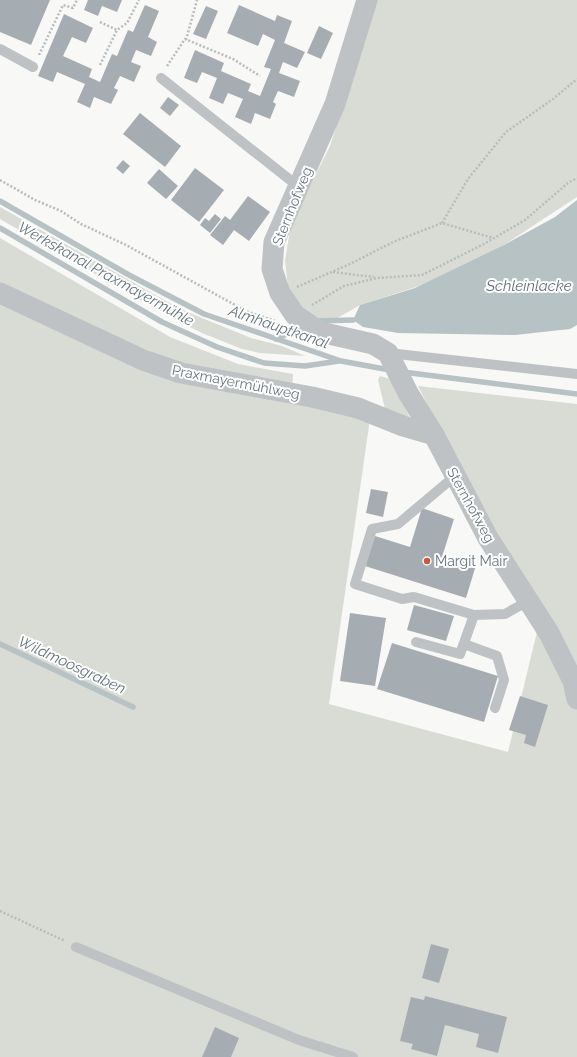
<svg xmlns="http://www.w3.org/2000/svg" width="577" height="1057" font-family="Raleway,sans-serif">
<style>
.green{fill:#d8dcd5}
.water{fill:#b7c2c5}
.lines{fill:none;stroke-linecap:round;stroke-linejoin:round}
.stream{stroke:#b7c2c5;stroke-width:5.5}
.building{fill:#a6adb2}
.path{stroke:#b8bcbe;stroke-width:2.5;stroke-dasharray:2 2;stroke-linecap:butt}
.lane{stroke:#bec2c5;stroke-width:10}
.street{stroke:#bec2c5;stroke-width:21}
.poi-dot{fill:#ce553f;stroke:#fff;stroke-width:1.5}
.labels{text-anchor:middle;stroke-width:4;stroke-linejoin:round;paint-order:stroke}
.street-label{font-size:14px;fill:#66757d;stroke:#fff}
.poi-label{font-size:14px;fill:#66757d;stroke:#fff;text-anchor:start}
.water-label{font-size:15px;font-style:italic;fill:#617378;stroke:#fff}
</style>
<rect width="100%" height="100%" fill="#f8f8f6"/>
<!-- green -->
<g class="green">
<polygon points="376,0 577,0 577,197 504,245 450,276 360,305 327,324 297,311 288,286 285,261 291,224 330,146"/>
<polygon points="0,207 180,309 251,338 282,346 305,356 260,353 242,349 202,333 170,317 0,219"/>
<polygon points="0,238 170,337 238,364 293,374 292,396 370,419 329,704 508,752 542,611 482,514 418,386 577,404 577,1057 0,1057"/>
<polygon points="380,376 391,379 410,418 385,409 378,380"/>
</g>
<!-- water -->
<polygon class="water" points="577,200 577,325 570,329 515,335 398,333 363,327 353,320 360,305 415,288 504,245 555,217"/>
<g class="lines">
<!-- stream -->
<g class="stream">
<polyline points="0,201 129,275 204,314 341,361 390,370"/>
<polyline points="0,228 162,322 217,347 264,363 305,366 339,361"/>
<polyline points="317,321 353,320"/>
<polyline points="276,339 296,330"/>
<polyline points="403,372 577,394"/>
<polyline points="0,644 133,707"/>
</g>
</g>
<!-- building -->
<g class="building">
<polygon points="0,0 50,0 31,45 0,32"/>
<polygon points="88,0 122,0 117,12 102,6 98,16 84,10"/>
<polygon points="145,5 159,11 148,37 157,42 151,56 136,50 131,62 141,66 134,82 120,76 114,88 118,90 111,104 94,97 90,108 77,102 85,84 57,72 53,82 38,76 64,14 93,28 86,43 72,37 63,56 92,69 89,77 100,82 112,54 117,56 128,30 133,32"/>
<polygon points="239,5 275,21 277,15 292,21 284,43 305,52 297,68 283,62 279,73 300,81 294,97 278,91 273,102 276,104 270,119 255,113 251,124 235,117 243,99 228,93 223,104 209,98 217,78 202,72 197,83 184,78 195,50 224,63 221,71 251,84 248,91 260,96 271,69 264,67 275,40 263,34 258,46 227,33"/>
<polygon points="206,6 218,11 206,39 193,34"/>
<polygon points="319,26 333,33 321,59 307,53"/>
<polygon points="168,97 179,105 170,116 160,108"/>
<polygon points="140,113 181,146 165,167 123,134"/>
<polygon points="123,160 130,166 123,174 116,168"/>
<polygon points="195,168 224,190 199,222 171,200"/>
<polygon points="159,169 178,186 166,199 147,183"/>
<polygon points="248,196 270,212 249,241 234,230 223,245 210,235 225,216 230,220"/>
<polygon points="215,214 221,219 210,233 200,225 205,218 209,221"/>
<polygon points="371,489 388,492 383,517 366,513"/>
<polygon points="422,508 454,519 442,557 461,563 462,561 476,565 466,598 365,566 375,536 410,547"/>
<polygon points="414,605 454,616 446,641 407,630"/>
<polygon points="350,613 386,618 375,686 340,681"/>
<polygon points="392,643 498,676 484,722 377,689"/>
<polygon points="520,696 548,705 535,747 524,743 526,735 509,730"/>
<polygon points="431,944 449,949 439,983 422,978"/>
<polygon points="425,996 507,1017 498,1053 476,1047 479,1034 445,1025 437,1056 411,1049 413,1044 400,1041 411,997 424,1000"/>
<polygon points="215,1027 239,1038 231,1057 202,1057"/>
</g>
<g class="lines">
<!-- path -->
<g class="path">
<polyline points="100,22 117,30 127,23 139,0"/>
<polyline points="186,40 197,0"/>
<polyline points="39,55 63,5 73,8 77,0"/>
<polyline points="100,65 117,30"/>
<polyline points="167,66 185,39 233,59 260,76"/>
<polyline points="0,180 35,200 61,211 81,224 126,245 246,311 275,321"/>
<polyline points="442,223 468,179 506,132 553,99 577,79"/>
<polyline points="333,272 374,277"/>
<polyline points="297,287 350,264 393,242 442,223 493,238"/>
<polyline points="312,305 344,286 377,278 422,275 484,244 525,220 568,183 577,178"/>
<polyline points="0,911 65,941"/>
</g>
<!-- lane -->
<g class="lane">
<polyline points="0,49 33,67"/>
<polyline points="161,78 299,187"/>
<polyline points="388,353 577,374"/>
<polyline points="455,476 398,524 372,529 355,584 402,599 414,597 474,615 505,614 528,601"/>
<polyline points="416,642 460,654 474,615"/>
<polyline points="464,644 497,656 504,680 495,708"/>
<polyline points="76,947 299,1040 353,1057"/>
</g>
<!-- street -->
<g class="street">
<polyline points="367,0 335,104 274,242 272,269 280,293 295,315 320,332 373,344 388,353 408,393 434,435 488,538 549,633 573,681 577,699"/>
<polyline points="0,293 143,360 181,373 312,397 358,408 403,426 434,435"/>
</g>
</g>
<!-- markers -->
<circle class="poi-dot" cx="427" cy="561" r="4"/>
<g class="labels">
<!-- street labels -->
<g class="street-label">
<text transform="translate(292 206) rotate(-68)" y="5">Sternhofweg</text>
<text transform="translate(236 382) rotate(11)" y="5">Praxmayermühlweg</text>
<text transform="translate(471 505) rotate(61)" y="5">Sternhofweg</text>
</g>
<!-- poi labels -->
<g class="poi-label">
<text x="435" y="566">Margit Mair</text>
</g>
<!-- water labels -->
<g class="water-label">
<text transform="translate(106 274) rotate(29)" y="5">Werkskanal Praxmayermühle</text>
<text x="529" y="291">Schleinlacke</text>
<text transform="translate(279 327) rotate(19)" y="5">Almhauptkanal</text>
<text transform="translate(72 665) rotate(25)" y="5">Wildmoosgraben</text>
</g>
</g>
</svg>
